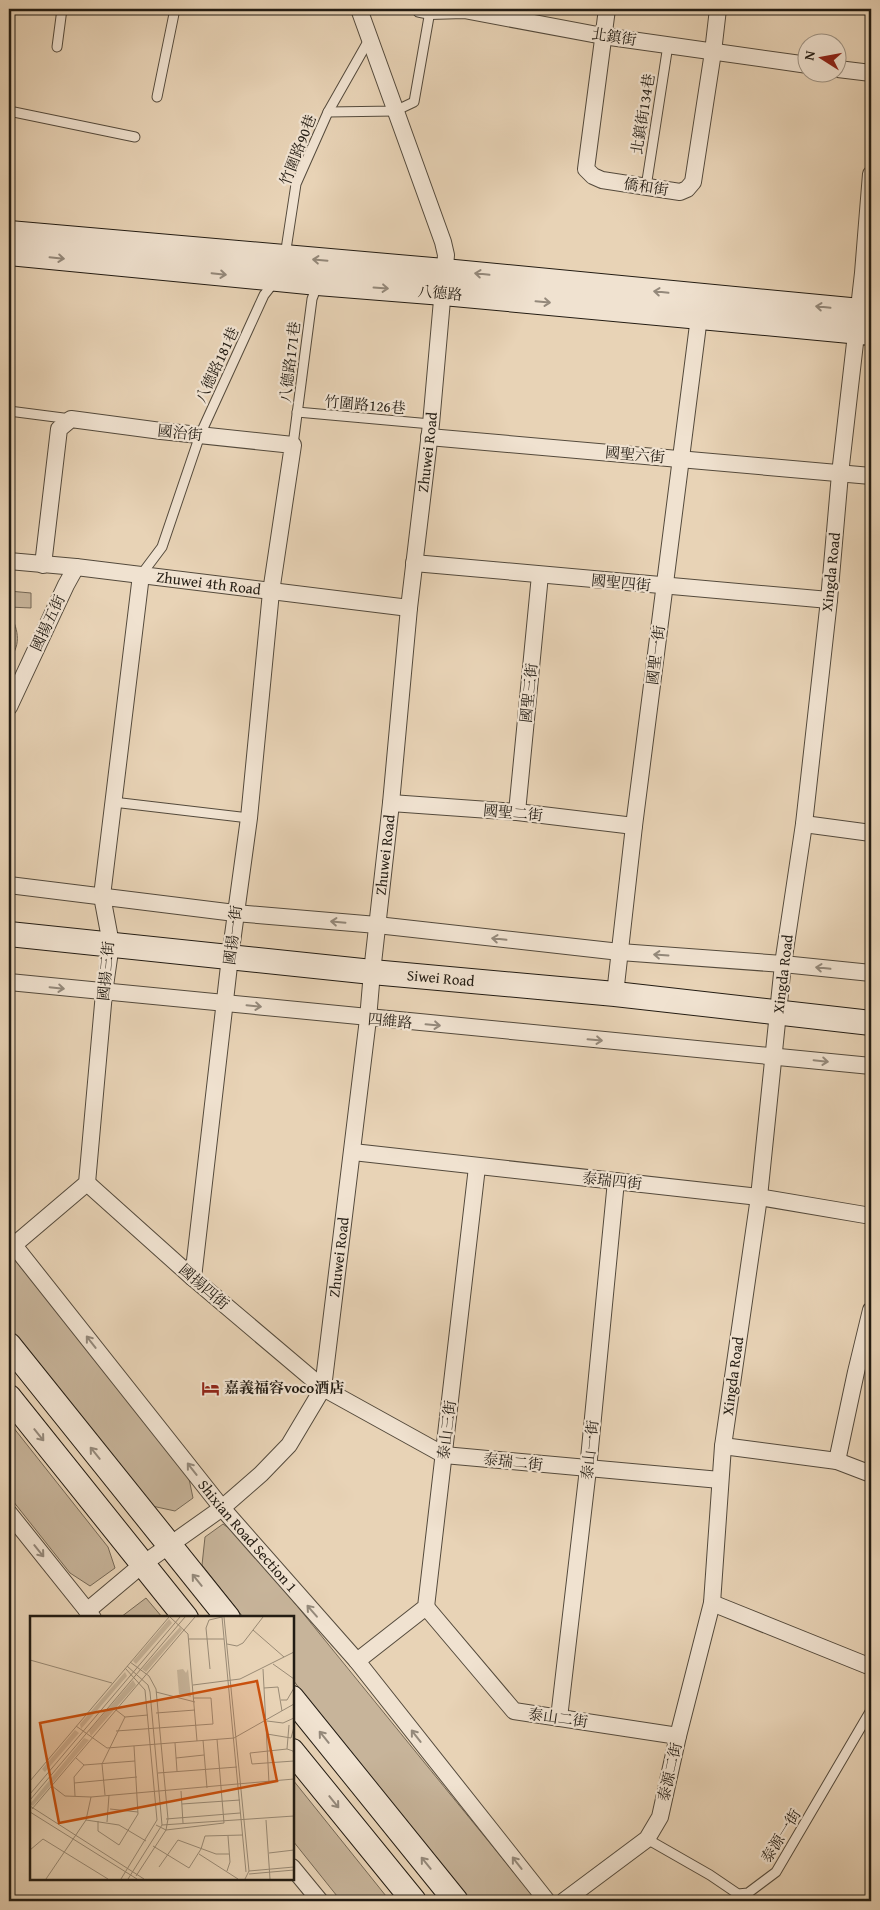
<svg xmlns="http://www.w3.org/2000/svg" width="880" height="1910" font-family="'Gentium Book Plus','Noto Serif TC',serif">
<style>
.green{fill:#c7b49a;stroke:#756856}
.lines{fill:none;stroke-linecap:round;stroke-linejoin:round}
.lane-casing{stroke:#544a3c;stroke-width:11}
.street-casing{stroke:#544a3c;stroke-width:18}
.secondary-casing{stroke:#231c13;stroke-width:26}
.lane{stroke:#f0e2d0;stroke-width:9}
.street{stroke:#f0e2d0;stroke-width:16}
.secondary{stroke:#f0e2d0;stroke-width:24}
.oneway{stroke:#94897b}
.labels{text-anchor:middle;stroke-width:4.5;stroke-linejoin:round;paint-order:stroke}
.street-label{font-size:15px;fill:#231c13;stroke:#f0e2d0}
.poi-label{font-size:15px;font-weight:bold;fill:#231c13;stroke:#f0e2d0;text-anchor:start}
.inset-road{fill:none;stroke:#998a75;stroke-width:1}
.view{fill:#ca500d;fill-opacity:0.15;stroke:#ca500d;stroke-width:2.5}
.inset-edge{fill:none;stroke:#231c13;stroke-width:2.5}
</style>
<rect width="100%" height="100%" fill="#e8d3b6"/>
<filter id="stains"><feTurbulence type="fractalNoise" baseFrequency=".004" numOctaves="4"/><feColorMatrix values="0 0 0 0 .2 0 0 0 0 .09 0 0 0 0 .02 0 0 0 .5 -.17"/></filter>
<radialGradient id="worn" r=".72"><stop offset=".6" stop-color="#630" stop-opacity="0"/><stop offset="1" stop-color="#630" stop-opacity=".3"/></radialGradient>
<!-- green -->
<g class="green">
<polygon points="9,591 31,593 31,608 9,607"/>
<path d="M9 610C17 629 23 642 9 660Z"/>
<polygon points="9,1247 188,1474 193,1498 175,1511 152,1506 9,1335"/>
<polygon points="9,1422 108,1547 115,1568 90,1586 70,1573 9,1496"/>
<polygon points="223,1524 241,1537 537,1901 465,1901 293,1680 292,1618 243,1617 202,1565 205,1537"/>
<polygon points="146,1598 162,1617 121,1617"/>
<polygon points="293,1780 390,1901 341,1901 293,1841"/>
</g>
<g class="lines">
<defs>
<g id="lane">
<polyline points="57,47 62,9"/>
<polyline points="157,97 175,9"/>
<polyline points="9,111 135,137"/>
<polyline points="328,112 395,111 414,102 430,11"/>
<polyline points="646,187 668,45"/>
<polyline points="285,256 296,184 328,112 370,38"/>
<polyline points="9,411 71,419"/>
<polyline points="297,412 431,424"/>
<polyline points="293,445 312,299 318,283"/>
<polyline points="141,575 162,547 200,435 264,295 275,281"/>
<polyline points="113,802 249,818"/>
<polyline points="647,1839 710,1875 738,1894 748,1893 776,1872 871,1710"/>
</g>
<g id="street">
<polyline points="420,9 430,11 464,10 603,36 808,65"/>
<polyline points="607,9 586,169 593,176 602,180 680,192 687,189 693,182 713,52 718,9"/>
<polyline points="838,69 871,73"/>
<polyline points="871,174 863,273 840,474 829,600 804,824 783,964 759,1197 723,1446 712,1603 871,1667"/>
<polyline points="429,437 871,476"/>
<path id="s1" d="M9 561 76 567 409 608"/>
<polyline points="414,563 829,600"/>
<polyline points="43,565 59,429 71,419 161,431 293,445 271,592 249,818 230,957 193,1278"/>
<polyline points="9,707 66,585 76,567"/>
<polyline points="391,803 517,812 634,826"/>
<polyline points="517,812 540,575"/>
<polyline points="804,824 871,833"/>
<polyline points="9,885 235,913 377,925 620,952 783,964 871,973"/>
<polyline points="9,982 871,1066"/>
<polyline points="615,994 634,826 699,317"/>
<polyline points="353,1152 759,1197 871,1216"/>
<polyline points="87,1183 193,1278 323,1388 444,1455 720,1480"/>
<path id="s2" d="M9 1239 222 1508 357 1661 547 1901"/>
<polyline points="14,1245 87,1183 104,993 111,944 102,896 141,575"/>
<polyline points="723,1446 837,1461 871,1474"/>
<polyline points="837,1461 856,1372 871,1310"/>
<polyline points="9,1513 93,1618"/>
<polyline points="426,1607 514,1711 678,1736"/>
<path id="s3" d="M87 1611 143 1564 222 1508 261 1474 289 1445 323 1388 368 1019 372 972 391 803 409 608 431 424 446 255 443 242 359 9"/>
<polyline points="357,1661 426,1607 477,1167"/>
<polyline points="559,1718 588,1469 616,1181"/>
<polyline points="292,1867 320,1901"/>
<polyline points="564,1901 647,1839 660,1817 678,1736 712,1603"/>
</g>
<g id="secondary">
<polyline points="9,233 444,271 871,312"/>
<polyline points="9,253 318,283 443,293 871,333"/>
<path id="s4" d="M9 934 372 972 615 994 871 1023"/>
<polyline points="9,1345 228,1618"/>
<polyline points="9,1397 186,1618"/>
<polyline points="292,1698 456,1901"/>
<polyline points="292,1751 414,1901"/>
</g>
</defs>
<!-- lane casing -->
<use href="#lane" class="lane-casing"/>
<!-- street casing -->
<use href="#street" class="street-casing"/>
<!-- secondary casing -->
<use href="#secondary" class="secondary-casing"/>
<!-- lane -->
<use href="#lane" class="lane"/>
<!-- street -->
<use href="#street" class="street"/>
<!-- secondary -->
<use href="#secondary" class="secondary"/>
</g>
<!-- one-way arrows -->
<defs><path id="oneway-shaft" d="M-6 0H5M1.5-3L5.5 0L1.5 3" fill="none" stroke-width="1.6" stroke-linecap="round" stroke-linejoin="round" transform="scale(1.25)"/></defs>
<g class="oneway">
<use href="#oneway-shaft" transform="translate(57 258) rotate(6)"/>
<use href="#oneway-shaft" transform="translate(320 260) rotate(-175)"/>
<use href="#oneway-shaft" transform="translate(219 274) rotate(6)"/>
<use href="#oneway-shaft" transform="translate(482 274) rotate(-174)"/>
<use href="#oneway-shaft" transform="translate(381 288) rotate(4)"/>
<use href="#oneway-shaft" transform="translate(661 292) rotate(-174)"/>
<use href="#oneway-shaft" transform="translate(543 302) rotate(5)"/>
<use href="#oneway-shaft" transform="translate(823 307) rotate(-174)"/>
<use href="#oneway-shaft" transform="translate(338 922) rotate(-175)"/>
<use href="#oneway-shaft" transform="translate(499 939) rotate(-174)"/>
<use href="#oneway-shaft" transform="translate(661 955) rotate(-176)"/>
<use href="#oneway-shaft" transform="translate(823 968) rotate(-174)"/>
<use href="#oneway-shaft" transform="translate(57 988) rotate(6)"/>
<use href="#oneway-shaft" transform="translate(254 1006) rotate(6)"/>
<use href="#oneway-shaft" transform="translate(433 1025) rotate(5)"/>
<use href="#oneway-shaft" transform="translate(595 1040) rotate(5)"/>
<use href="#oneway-shaft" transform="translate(821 1061) rotate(6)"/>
<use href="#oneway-shaft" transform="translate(91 1342) rotate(-128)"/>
<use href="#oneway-shaft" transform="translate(39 1435) rotate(51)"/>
<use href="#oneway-shaft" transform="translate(95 1453) rotate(-129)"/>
<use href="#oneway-shaft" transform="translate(192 1469) rotate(-128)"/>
<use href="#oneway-shaft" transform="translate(39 1551) rotate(51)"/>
<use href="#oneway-shaft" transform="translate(197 1580) rotate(-129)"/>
<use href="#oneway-shaft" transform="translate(312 1611) rotate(-131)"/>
<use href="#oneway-shaft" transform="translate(416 1736) rotate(-128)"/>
<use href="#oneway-shaft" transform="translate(324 1737) rotate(-129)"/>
<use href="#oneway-shaft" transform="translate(334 1802) rotate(51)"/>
<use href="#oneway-shaft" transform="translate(426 1863) rotate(-129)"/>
<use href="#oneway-shaft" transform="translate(517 1863) rotate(-128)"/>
</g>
<!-- icons -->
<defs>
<symbol id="hotel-bare" viewBox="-9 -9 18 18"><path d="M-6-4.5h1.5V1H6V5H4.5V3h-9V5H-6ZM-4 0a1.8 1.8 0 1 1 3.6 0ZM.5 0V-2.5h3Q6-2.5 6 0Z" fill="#8f2418" stroke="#f0e2d0" stroke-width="2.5" paint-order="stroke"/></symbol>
</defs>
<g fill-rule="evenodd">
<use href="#hotel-bare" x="198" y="1376" width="25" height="25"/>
</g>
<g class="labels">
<!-- street labels -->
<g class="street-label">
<text transform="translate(614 37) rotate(9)" y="5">北鎮街</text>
<text transform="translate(643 114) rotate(-81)" y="5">北鎮街134巷</text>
<text transform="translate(298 150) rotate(-69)" y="5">竹圍路90巷</text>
<text transform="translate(646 187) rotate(9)" y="5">僑和街</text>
<text transform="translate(440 293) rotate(5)" y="5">八德路</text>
<text transform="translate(290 362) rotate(-83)" y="5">八德路171巷</text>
<text transform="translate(217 365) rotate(-65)" y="5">八德路181巷</text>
<text transform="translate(365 405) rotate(5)" y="5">竹圍路126巷</text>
<text transform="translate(180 433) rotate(6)" y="5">國治街</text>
<text dy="5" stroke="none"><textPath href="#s3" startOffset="1270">Zhuwei Road</textPath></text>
<text transform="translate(635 455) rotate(5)" y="5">國聖六街</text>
<text transform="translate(831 572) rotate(-84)" y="5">Xingda Road</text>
<text transform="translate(621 583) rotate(5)" y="5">國聖四街</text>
<text dy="5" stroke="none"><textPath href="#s1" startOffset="201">Zhuwei 4th Road</textPath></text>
<text transform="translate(48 623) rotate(-65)" y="5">國揚五街</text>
<text transform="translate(656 655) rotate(-83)" y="5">國聖一街</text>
<text transform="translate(529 693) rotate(-84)" y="5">國聖三街</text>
<text transform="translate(513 813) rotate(5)" y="5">國聖二街</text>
<text dy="5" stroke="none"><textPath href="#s3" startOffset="865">Zhuwei Road</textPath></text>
<text transform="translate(233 935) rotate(-83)" y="5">國揚一街</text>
<text transform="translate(106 971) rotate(-85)" y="5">國揚三街</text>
<text transform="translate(783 974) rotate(-83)" y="5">Xingda Road</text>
<text dy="5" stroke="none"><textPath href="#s4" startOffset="434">Siwei Road</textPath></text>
<text transform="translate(390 1021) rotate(5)" y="5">四維路</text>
<text transform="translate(612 1181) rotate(6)" y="5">泰瑞四街</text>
<text dy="5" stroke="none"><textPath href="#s3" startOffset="460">Zhuwei Road</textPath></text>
<text transform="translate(204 1287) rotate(41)" y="5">國揚四街</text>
<text transform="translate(733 1376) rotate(-82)" y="5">Xingda Road</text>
<text transform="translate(447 1430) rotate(-83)" y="5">泰山三街</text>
<text transform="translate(590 1450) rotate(-84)" y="5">泰山一街</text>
<text transform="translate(513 1462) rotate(6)" y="5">泰瑞二街</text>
<text dy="5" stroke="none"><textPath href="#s2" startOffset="381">Shixian Road Section 1</textPath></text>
<text transform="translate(558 1718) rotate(8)" y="5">泰山二街</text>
<text transform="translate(670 1772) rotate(-77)" y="5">泰源二街</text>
<text transform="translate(781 1836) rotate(-58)" y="5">泰源一街</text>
</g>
<!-- poi labels -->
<g class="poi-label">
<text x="224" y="1393">嘉義福容voco酒店</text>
</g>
</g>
<!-- overview -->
<g transform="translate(30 1616)">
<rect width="264" height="264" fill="#e8d3b6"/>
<path d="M139 3 142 7 106 48 103 45ZM150 11 152 14 116 56 112 53ZM153 53 156 57 158 53 161 81 149 78 147 54ZM95 56 97 60 51 113 50 108ZM103 64 106 69 61 120 59 115ZM45 114 49 117 15 156 12 153ZM54 122 59 124 3 190 0 188Z" fill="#c7b49a"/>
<path class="inset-road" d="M140 1 158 18 167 125M192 1 216 256M194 1 219 255 215 263M223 14 254 41M159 23H194M197 28 207 30 213 27 233 1M0 44 82 67M100 46 119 60 126 73 138 203 136 214 106 260M243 48 264 63M97 50 118 69 120 76 132 209 98 263M180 53 176 12 179 4 192 1M233 53 239 167M163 69 210 63 264 36M234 72 248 71 252 95M126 76 165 86M251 84H257L264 72M86 94 95 101 118 99M126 97 165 94M237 105 253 107 264 102M46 110 77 132 204 122 264 88M86 115 183 108 181 82H164M237 118 261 122 264 111M173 124 177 172M145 127 147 155M257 133 259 109M264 139 263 135 257 133 220 137 222 148 264 145M46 142 54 149 105 145M146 142 174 139M128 157 207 151M0 165 139 1M44 167 107 161M22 170 35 180 61 181M151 175 153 207M0 178 150 1M75 179 72 148 95 101M45 180 44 161 54 149M0 184 155 1M152 188 210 184M0 190 114 263M2 193 165 1M80 193 108 196M0 196 107 263M136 203 210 197M56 204 89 209 116 225M236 204 240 263M68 205V215L89 229 108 198 104 130M77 206 79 179M126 209 136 214 194 207 187 123M132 209 264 200M123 230 159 252 171 233 175 220 213 219M0 234 13 223 78 263M239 237 264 234M169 238 208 263M129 251 148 224 186 238H199M197 255 200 246 198 220M219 255 264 251M219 258 264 254M16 263 56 204 61 181 264 163M91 263 127 204 115 74 95 52"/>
<path class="view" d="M227 65 247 165 29 207 10 107Z"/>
<rect width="264" height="264" class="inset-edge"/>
</g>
<!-- margin -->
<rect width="880" height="1910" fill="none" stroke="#e8d3b6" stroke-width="30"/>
<rect x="10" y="10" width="860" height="1890" fill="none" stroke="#231c13" stroke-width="2.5"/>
<rect x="15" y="15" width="850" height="1880" fill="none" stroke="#231c13"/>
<!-- north arrow -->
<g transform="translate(822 58) rotate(281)"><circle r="24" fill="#f0e2d0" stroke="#9e9384"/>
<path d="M0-4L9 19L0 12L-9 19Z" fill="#8f2418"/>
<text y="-8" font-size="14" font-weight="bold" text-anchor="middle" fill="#231c13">N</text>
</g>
<rect width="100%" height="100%" filter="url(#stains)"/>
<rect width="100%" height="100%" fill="url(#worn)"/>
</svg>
